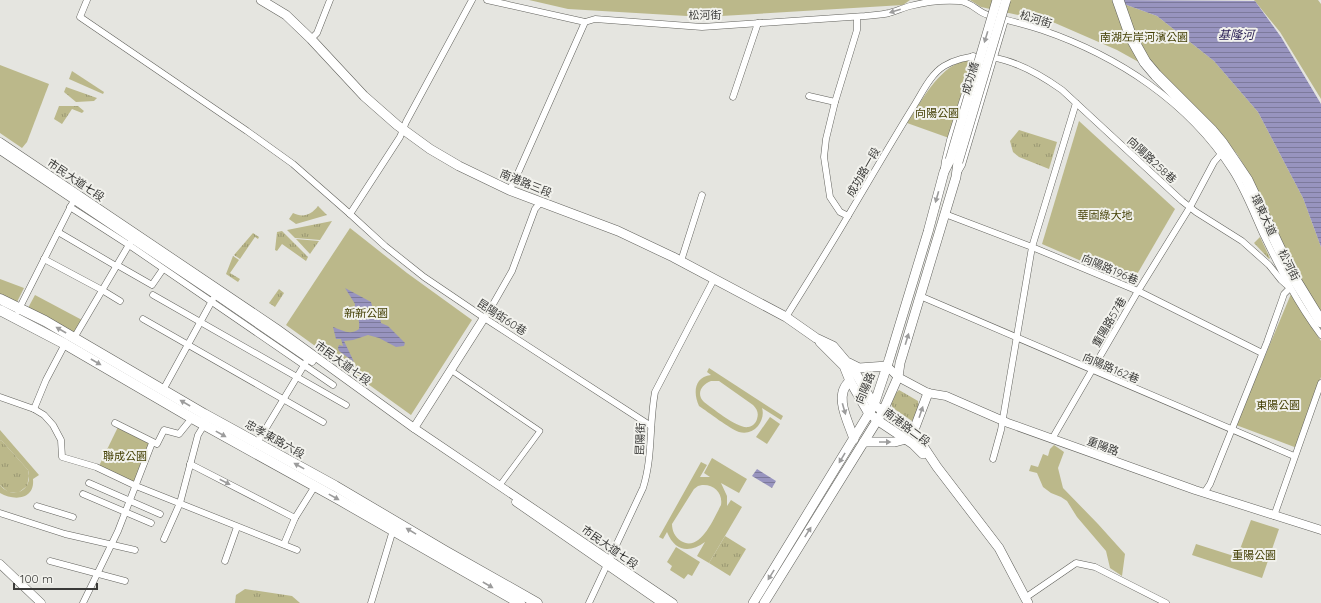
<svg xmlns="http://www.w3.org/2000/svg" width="1321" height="603" font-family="Quicksand,'Noto Sans TC',sans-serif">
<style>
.grass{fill:url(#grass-tufts)}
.green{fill:#bbb88a;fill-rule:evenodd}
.water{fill:url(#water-rules)}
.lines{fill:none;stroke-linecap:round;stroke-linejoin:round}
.pedestrian-casing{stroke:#61615c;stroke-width:6}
.minor-casing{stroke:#61615c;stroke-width:7}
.tertiary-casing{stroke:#61615c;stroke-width:9}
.secondary-casing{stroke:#61615c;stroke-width:10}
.primary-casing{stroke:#61615c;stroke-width:11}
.trunk-casing{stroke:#61615c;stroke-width:12}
.pedestrian{stroke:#fff;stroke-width:5}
.minor{stroke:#fff;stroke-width:6}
.tertiary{stroke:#fff;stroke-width:8}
.secondary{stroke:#fff;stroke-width:9}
.primary{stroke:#fff;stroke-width:10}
.trunk{stroke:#fff;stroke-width:11}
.secondary-bridge-casing{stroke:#61615c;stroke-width:10;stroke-linecap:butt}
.secondary-bridge{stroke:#fff;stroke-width:9}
.oneway{fill:#9c9c9c}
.labels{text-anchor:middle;stroke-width:4;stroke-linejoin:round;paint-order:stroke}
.street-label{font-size:11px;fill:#3a3a38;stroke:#f2f2ed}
.park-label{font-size:11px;fill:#444005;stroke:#f2f2ed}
.water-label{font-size:12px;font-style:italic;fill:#2b2055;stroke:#f2f2ed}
</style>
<defs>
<pattern id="grass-tufts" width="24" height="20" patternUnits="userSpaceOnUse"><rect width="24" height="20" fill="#bbb88a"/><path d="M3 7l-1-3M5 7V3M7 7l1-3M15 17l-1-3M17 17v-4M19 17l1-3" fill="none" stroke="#999772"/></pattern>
<pattern id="water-rules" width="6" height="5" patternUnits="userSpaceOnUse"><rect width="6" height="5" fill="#9894bf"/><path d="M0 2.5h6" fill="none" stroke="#7d7a9c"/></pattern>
</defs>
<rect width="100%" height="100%" fill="#e5e5e0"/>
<!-- grass -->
<g class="grass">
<polygon points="72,71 104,92 103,94 69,79"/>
<polygon points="66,87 97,98 94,101 76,102 64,92"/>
<polygon points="59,106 78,106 84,111 82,113 72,109 62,124 54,119"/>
<polygon points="1019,130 1057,142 1049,169 1019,157 1013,152 1010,141"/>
<path d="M318 206 327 215 296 224 289 219 293 213C303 218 311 215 318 206Z"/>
<polygon points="332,221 320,240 295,238 287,230"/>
<polygon points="282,231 308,257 306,261 282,244 277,251 275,250 277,232"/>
<polygon points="253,233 259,237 258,239 255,237 240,259 234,255"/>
<polygon points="1260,237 1270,258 1269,259 1254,243"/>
<polygon points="296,239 319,241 310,254"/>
<polygon points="233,256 239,260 230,273 240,279 238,282 226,274"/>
<polygon points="279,289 284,293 275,307 269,303"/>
<polygon points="899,390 918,401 919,409 912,421 893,408 891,404 896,393"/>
<polygon points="0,440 2,441 28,470 29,476 27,486 18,493 8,492 0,485"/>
<polygon points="725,536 746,549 730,576 709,563"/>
<polygon points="245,589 292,596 300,603 235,603 236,595"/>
</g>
<!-- green -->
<g class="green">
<polygon points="529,0 910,0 903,5 704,17 568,9"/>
<polygon points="970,0 1113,0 1157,16 1214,61 1258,112 1303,198 1321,247 1321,316 1288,258 1264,202 1248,172 1237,154 1218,131 1144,65 1117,50 1055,23 981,7"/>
<polygon points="1254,0 1318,0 1321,4 1321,99 1280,32"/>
<path d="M964 60 974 61 949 138 907 123C923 99 936 71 964 60Z"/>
<polygon points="0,65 49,84 27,142 22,148 0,133"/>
<polygon points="1079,121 1175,209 1132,283 1042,244"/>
<polygon points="350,228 407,273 472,320 411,415 286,325"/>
<polygon points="0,279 24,288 17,302 0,296"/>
<polygon points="1291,294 1321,341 1321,377 1297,448 1236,425"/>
<polygon points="35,295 82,320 74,333 28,308"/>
<path d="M709 368 783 416 781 420 762 408C764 414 762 421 758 426 753 432 746 434 739 432 730 429 708 412 699 406 693 393 694 377 711 375L707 372ZM711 381H719L753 405C757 409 759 413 757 419 756 423 752 427 748 427 738 429 712 408 704 402 696 394 701 385 711 381Z"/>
<polygon points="770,417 780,424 767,444 756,437"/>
<polygon points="118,427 150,444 134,483 98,468"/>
<path d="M0 430 39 475 33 479C35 500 14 501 0 493V485C13 501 34 490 28 470L2 441 0 440Z"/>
<polygon points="1054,445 1064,452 1058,468 1063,488 1098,524 1125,554 1122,576 1110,568 1106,551 1077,517 1067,501 1061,497 1051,493 1043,487 1037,473 1029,471 1031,465 1038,467 1043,454 1048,456 1050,449"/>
<path d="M712 458 747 479 739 493 721 483 727 496V506L731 500 742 507 709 563 697 556 705 542C690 553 675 552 667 532L663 539 659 537 701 462 707 465 700 477H710L704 473ZM702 485C714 484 723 493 721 505 714 518 700 553 681 541 675 537 672 531 672 524L694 489 698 486Z"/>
<polygon points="1251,520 1279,529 1262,578 1192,555 1196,544 1237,557"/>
<polygon points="676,547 700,562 692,576 688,574 684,579 670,570 672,566 667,562"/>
</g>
<!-- water -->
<g class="water">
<polygon points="1113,0 1255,1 1281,37 1321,104 1321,247 1303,198 1258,112 1214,61 1157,16"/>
<path d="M345 288 371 302 374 313 380 317 381 323 388 326 405 343 404 346 396 347 379 338 368 335 353 340 344 341 354 362 339 351 338 348 339 345 343 346 341 339H336L333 327C342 330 350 336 359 329 361 316 353 314 355 304Z"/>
<polygon points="757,469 776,481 772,488 752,476"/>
</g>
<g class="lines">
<defs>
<polyline id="pedestrian" points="455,373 540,431 500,485"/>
<g id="minor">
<polyline points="87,0 80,17 247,131 293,164 350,214 385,246 424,277 489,321 651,426"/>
<path d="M487 0 585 22 595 19 702 27 865 16C873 15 881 15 889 13 896 11 903 8 910 6 925 2 943 0 959 1 972 2 977 12 988 15 1006 20 1025 24 1042 30 1118 56 1188 102 1232 170 1245 190 1253 212 1263 234 1280 269 1297 303 1321 335"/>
<polyline points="311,39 317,33 330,0"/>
<polyline points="809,96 835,102"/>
<polyline points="733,97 758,23"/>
<polyline points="944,168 945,161 950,140 974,65 973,56"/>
<polyline points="958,172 962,165 1005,20"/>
<polyline points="509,190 514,182 585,22"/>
<polyline points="70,207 129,245 333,385"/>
<polyline points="350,214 400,137 406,122 472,0"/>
<polyline points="945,214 1032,247 1138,291 1262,353"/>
<polyline points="848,216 840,212 830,197 824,157 826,139 835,102 857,30 857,17"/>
<polyline points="58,232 116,266"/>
<polyline points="44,259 102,290 120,301"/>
<polyline points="681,261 702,195"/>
<polyline points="117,265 152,285 163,269"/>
<polyline points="153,295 346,405"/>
<polyline points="920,296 1294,456"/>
<polyline points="18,311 74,200"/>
<path d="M786 317C807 283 828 250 848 216 870 179 892 141 915 104 923 91 931 74 944 66 984 43 1028 66 1062 90L1182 201 1196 212 1242 241 1269 265 1281 280 1290 288 1284 294 1282 300 1267 342 1210 484 1204 493"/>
<polyline points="484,318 488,313 512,271 535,209 541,202"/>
<polyline points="143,319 323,422"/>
<polyline points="74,338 130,243"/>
<polyline points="163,390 213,299"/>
<polyline points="0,397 34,409 44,415 53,425 61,440 62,457 96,467 136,486 297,550"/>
<polyline points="34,409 46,380 65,344"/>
<polyline points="115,423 157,444 164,430 179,434 192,418"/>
<polyline points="1052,439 1138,291 1190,207 1214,162 1220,155"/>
<polyline points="257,443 306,362"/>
<polyline points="993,459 1001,430 1032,247 1076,103"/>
<polyline points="190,464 295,518"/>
<polyline points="89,483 160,514"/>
<polyline points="83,494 151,523"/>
<polyline points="37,506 73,517"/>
<polyline points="0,513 65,534 135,550"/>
<polyline points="1274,516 1321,383"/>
<polyline points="164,539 180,503 198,435 206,422"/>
<polyline points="284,544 295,518 315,486"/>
<polyline points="50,561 125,581"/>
<polyline points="225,561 237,527"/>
<polyline points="1025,598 1076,563 1095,567 1166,603"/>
<polyline points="83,603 118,531 152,443"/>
<polyline points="371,603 393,530"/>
<path d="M589 603 643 488C653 457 649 424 655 392L714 279"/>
</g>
<g id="tertiary">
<polyline points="0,142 276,328 414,428 673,603"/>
<polyline points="0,150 216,295 312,361"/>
<polyline points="887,366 898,377 928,393 946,396 1008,423 1195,490 1321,530"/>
<polyline points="414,428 484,318"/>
<polyline points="516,502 662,603"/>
<polyline points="0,564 41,603"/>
</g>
<g id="secondary">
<polyline points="261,0 286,15 311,39 364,96 397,125 430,149 459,166 509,190 618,231 673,257 786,317 816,338 833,346 855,372 874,405 914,430 919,440 937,467 999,548 1028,603"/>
<polyline points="820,342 844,366 850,381 868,412 877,420 913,444 923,454"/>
<polyline points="849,363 859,368 887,366"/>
<path d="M850 381C833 395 848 421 854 439"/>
<polyline points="914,430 928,393"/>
<polyline points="864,442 895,442 906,439"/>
<polyline points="753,603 874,405 889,360 928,232 944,172 950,160"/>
<polyline points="764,603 883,411 898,377 900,363 956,177 958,162"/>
</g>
<g id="primary">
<polyline points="0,299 45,321 204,414 335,486 445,551 537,603"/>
<polyline points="0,310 65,344 192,418 340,500 520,603"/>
</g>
<polyline id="trunk" points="1118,0 1131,37 1145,62 1156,75 1212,131 1222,143 1247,180 1291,273 1321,322"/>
</defs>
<!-- pedestrian casing -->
<use href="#pedestrian" class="pedestrian-casing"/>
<!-- minor casing -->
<use href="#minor" class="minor-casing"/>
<!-- tertiary casing -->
<use href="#tertiary" class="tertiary-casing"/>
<!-- secondary casing -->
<use href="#secondary" class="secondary-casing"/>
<!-- primary casing -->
<use href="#primary" class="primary-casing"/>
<!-- trunk casing -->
<use href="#trunk" class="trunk-casing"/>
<!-- pedestrian -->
<use href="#pedestrian" class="pedestrian"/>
<!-- minor -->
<use href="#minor" class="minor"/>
<!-- tertiary -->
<use href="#tertiary" class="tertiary"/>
<!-- secondary -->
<use href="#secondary" class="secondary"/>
<!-- primary -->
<use href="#primary" class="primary"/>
<!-- trunk -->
<use href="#trunk" class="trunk"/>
<defs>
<g id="secondary-bridge">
<polyline points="950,160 997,0"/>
<polyline points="958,162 1006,0"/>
</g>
</defs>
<!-- secondary-bridge casing -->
<use href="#secondary-bridge" class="secondary-bridge-casing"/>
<!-- secondary-bridge -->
<use href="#secondary-bridge" class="secondary-bridge"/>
</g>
<!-- one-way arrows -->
<defs><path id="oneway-solid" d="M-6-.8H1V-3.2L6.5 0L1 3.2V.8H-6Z"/></defs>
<g class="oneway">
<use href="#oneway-solid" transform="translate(895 11) rotate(163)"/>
<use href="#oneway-solid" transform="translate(986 37) rotate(107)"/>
<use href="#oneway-solid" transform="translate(937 197) rotate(106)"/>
<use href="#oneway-solid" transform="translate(61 330) rotate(-150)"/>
<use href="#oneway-solid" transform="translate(907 339) rotate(-73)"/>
<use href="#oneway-solid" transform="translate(96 362) rotate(30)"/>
<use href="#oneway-solid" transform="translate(185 403) rotate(-150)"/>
<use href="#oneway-solid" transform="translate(844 409) rotate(74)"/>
<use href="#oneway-solid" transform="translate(921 412) rotate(-71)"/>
<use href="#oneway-solid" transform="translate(221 434) rotate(29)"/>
<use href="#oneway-solid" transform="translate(885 442)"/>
<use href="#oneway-solid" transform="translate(842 458) rotate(121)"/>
<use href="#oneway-solid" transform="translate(299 466) rotate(-151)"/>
<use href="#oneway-solid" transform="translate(225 482) rotate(27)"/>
<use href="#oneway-solid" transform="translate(334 497) rotate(29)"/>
<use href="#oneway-solid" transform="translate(411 531) rotate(-149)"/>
<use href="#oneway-solid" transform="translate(808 532) rotate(-58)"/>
<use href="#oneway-solid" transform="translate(771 575) rotate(122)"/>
<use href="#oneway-solid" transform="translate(488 585) rotate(30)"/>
</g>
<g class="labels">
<!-- street labels -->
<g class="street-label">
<text transform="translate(705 15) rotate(-1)" y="4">松河街</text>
<text transform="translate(1036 19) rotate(17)" y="4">松河街</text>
<text transform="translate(970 78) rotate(-73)" y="4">成功橋</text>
<text transform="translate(1152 160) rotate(43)" y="4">向陽路258巷</text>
<text transform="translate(863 172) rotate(-60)" y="4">成功路一段</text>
<text transform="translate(76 180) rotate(34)" y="4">市民大道七段</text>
<text transform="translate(526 183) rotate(22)" y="4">南港路三段</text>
<text transform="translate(1264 215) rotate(65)" y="4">環東大道</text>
<text transform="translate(1289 265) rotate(63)" y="4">松河街</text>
<text transform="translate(1110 269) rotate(23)" y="4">向陽路196巷</text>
<text transform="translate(502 317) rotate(33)" y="4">昆陽街60巷</text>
<text transform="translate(1109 322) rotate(-60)" y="4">重陽路57巷</text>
<text transform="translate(343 363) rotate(36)" y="4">市民大道七段</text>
<text transform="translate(1111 368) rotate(23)" y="4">向陽路162巷</text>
<text transform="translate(865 388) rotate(-67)" y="4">向陽路</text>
<text transform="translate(907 427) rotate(37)" y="4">南港路二段</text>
<text transform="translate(275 439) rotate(29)" y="4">忠孝東路六段</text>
<text transform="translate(640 439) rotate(-87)" y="4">昆陽街</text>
<text transform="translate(1103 446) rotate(20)" y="4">重陽路</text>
<text transform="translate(610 547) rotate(35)" y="4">市民大道七段</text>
</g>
<!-- park labels -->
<g class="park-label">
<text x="1144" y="41">南湖左岸河濱公園</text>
<text x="937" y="117">向陽公園</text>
<text x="1105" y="219">華固綠大地</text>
<text x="366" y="317">新新公園</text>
<text x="1278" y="409">東陽公園</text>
<text x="125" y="460">聯成公園</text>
<text x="1254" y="559">重陽公園</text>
</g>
<!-- water labels -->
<g class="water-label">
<text x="1236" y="39">基隆河</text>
</g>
</g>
<!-- scale -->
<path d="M14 583v6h83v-6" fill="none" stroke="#3a3a38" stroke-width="2"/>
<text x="20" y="583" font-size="12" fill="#3a3a38" stroke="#f2f2ed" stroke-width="3" paint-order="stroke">100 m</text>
</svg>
